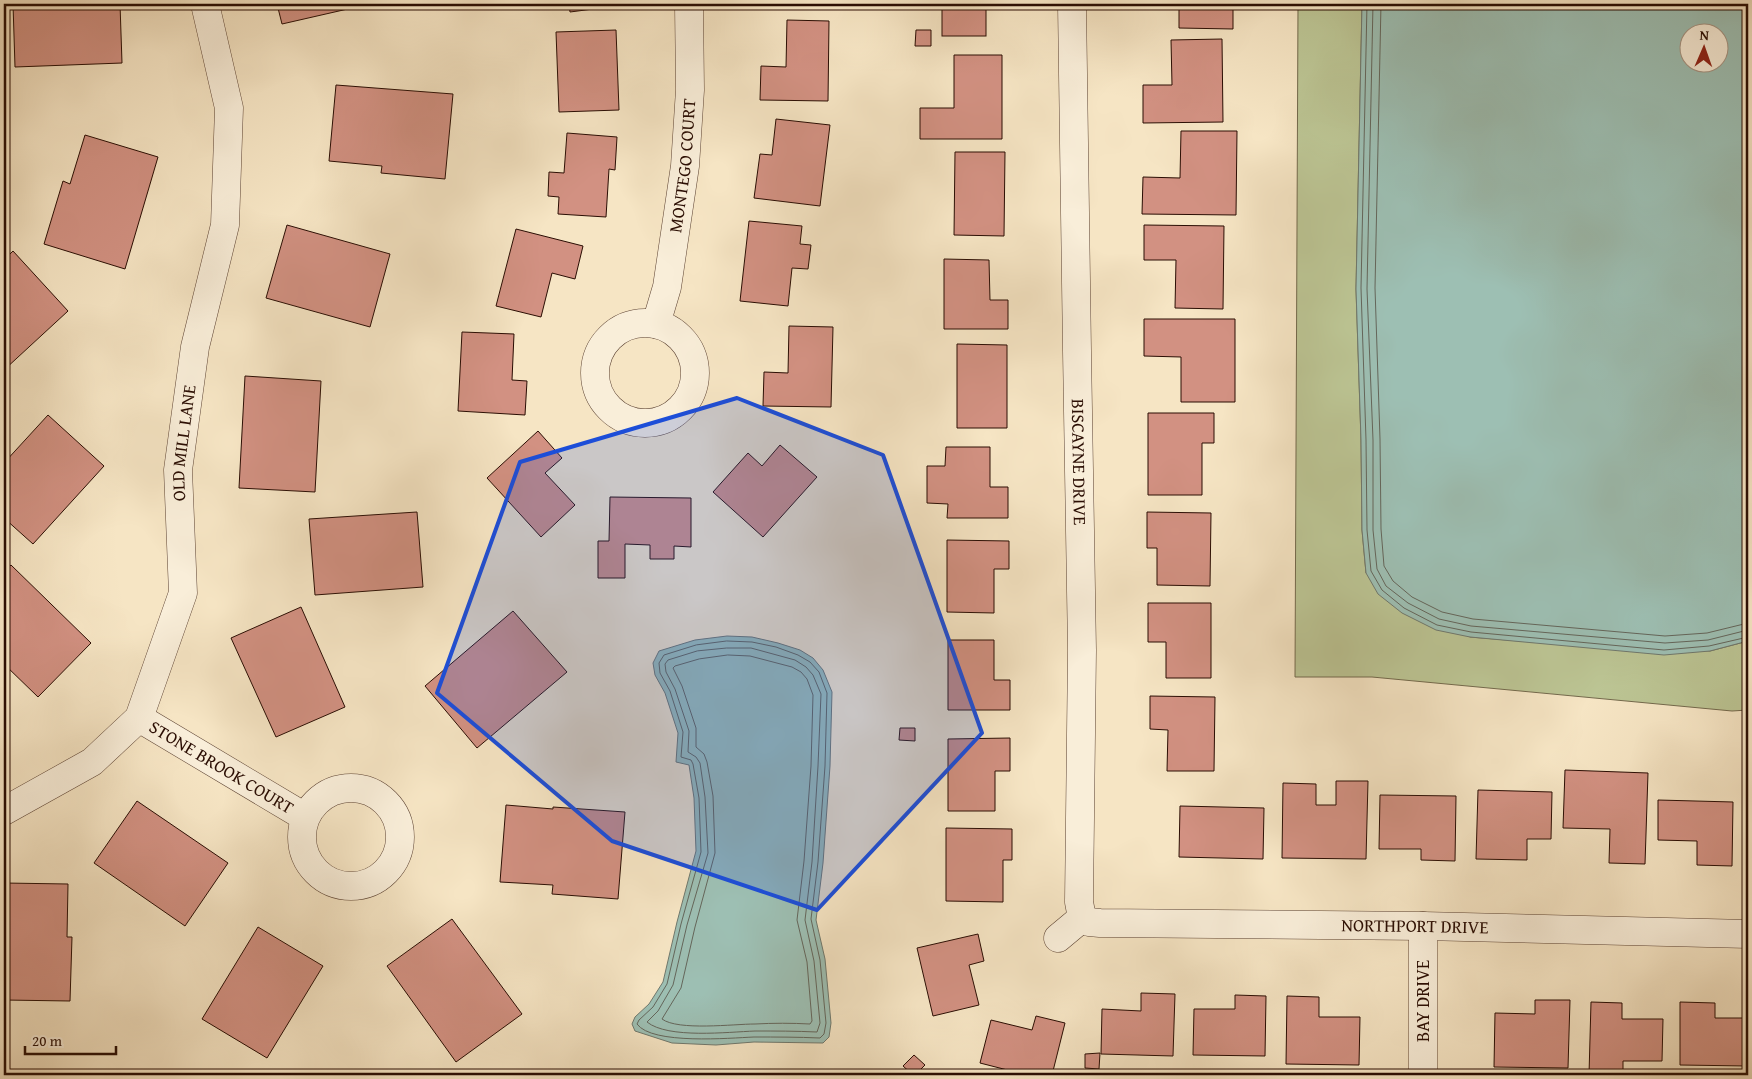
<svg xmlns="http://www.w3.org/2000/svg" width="1752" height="1079" font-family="'Gentium Book Plus',serif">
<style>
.green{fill:#bcc594;stroke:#73694c}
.water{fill:#9dbfb3;stroke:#6f786d;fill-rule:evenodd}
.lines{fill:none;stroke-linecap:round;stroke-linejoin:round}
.shore{stroke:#64665b;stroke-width:1}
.building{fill:#d29182;stroke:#2a0d03}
.minor-casing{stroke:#5d4333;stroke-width:29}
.minor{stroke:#f9eed9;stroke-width:28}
.marked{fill:#1d4ed8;fill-opacity:0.2;stroke:#1d4ed8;stroke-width:4;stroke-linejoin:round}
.labels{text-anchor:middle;stroke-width:5;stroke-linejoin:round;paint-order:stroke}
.street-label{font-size:18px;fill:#2a0d03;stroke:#f9eed9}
</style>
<rect width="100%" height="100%" fill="#f6e5c4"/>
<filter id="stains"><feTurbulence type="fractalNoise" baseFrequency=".004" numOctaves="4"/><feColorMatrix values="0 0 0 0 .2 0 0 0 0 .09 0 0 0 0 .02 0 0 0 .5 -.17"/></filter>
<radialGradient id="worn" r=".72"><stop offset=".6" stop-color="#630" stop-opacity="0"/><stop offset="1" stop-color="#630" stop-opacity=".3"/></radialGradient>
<!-- green -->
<polygon class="green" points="1298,4 1362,4 1356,289 1361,440 1362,530 1366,573 1470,637 1544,643 1710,651 1748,641 1748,710 1732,711 1372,677 1295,677"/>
<!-- water -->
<g class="water">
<path d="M1362 4H1748V641L1710 651 1664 655 1470 637 1436 630 1402 613 1378 594 1366 573 1362 530 1361 440 1356 289ZM1690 32H1720V62H1690Z"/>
<polygon points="727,636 752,637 778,643 800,650 813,658 823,670 832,692 830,766 823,863 816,920 825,959 831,1023 829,1037 823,1043 754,1042 716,1045 672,1043 635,1031 632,1024 635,1017 649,1004 663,982 677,922 696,851 694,798 689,765 676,762 678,733 665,693 655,675 653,663 659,651 695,640"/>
</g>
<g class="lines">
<!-- shore -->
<g class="shore">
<polyline points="1367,4 1361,288 1366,440 1367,530 1371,571 1382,590 1404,608 1437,625 1471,632 1664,650 1709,646 1748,637"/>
<polyline points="1373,4 1367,289 1373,440 1373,530 1377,569 1386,586 1408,603 1439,619 1471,626 1665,643 1708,640 1748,630"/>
<polyline points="1381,4 1375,288 1380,439 1381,529 1384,566 1393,581 1412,597 1442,612 1473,619 1665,636 1707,633 1748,623"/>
<path d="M727 641 752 642 776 647 798 655 810 662 819 672 827 693 825 766 818 862 811 919 820 960 826 1023 824 1034 820 1038C798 1037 776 1037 754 1037 730 1038 652 1045 637 1024L639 1020 653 1007 667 984 681 924 701 852 699 798 693 764 691 760 681 757 683 732 670 691 660 673 659 663 664 655 696 645Z"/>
<path d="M727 648H751L795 660 806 667 813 675 821 694 818 766 812 862 805 920 814 961 820 1023 817 1032C796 1031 775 1031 755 1031 728 1032 668 1039 647 1022L658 1011 673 985 687 925 708 853 705 797 700 763 696 757 688 752 689 731 675 689 666 672 665 664 668 660 697 651Z"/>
<path d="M728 655 750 656 792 667 801 672 807 679 813 695 811 766 804 861 797 920 807 962 812 1021 810 1024C792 1023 773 1023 755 1024 734 1024 678 1031 662 1019L681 988 695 927 715 853 713 796 707 762 704 754 696 747V728L682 686 673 668 675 666 699 659Z"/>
</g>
</g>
<!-- building -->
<g class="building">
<polygon points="13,4 120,4 122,63 15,67"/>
<polygon points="277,4 351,4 352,8 282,24"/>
<polygon points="569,4 616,4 616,6 570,12"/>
<rect x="942" y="4" width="44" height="32"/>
<polygon points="1179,4 1233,4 1233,29 1179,28"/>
<polygon points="787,20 829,21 828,101 760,100 761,66 786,67"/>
<polygon points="616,30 619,110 559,112 556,32"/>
<polygon points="916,30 931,30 931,46 915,46"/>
<polygon points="1222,39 1223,122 1143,123 1143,85 1172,85 1171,40"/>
<polygon points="954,55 1002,55 1002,139 920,139 920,108 954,108"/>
<polygon points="336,85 453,94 445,179 381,173 382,166 329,161"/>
<polygon points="776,119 830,125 820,206 754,198 760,154 772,155"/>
<polygon points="1181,131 1237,131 1236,215 1142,214 1143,177 1180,178"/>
<polygon points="567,133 617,137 615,170 609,169 606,217 558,214 559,197 548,196 549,172 564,173"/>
<polygon points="85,135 158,157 125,269 44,244 63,181 70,184"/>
<polygon points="955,152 1005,152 1004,236 954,235"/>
<polygon points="749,221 802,226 800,244 811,245 808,269 792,268 788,306 740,301"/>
<polygon points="287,225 390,254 370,327 266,298"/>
<polygon points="1144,225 1224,226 1223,309 1175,308 1176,260 1144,260"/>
<polygon points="516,229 583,246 575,279 552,273 541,317 496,306"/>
<polygon points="13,251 68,311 4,370 4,260"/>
<polygon points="944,259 989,260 990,300 1008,300 1008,329 944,329"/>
<polygon points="1144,319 1235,319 1235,402 1181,402 1181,357 1144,356"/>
<polygon points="789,326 833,327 831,407 763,406 764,372 788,373"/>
<polygon points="462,332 514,334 512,380 527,381 525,415 458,411"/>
<polygon points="957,344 1007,345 1007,428 957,428"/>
<polygon points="245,376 321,381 315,492 239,488"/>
<polygon points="1148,413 1214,413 1214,443 1202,443 1202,495 1148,495"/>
<polygon points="48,415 104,466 33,544 4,518 4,463"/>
<polygon points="538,431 562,458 545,473 575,505 541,537 487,478"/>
<polygon points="780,445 817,477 763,537 713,492 748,453 762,466"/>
<polygon points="946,447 990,447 990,487 1008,487 1008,518 947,518 948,504 927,503 927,466 945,466"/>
<polygon points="610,497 691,498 691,547 674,546 674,559 650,559 650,545 625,544 625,578 598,578 598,541 609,541"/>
<polygon points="417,512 423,587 315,595 309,519"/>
<polygon points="1147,512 1211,513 1210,586 1157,585 1157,548 1147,548"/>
<polygon points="947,540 1009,541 1009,569 994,569 994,613 947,612"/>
<polygon points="11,565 91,643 38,697 4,664 4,572"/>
<polygon points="1148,603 1211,603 1211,678 1166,678 1166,642 1148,642"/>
<polygon points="301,607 345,707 276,737 231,638"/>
<polygon points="513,611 567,672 477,748 425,686"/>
<polygon points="948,640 994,640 994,680 1010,680 1010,710 948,710"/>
<polygon points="1150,696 1215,697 1214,771 1167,771 1168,730 1150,729"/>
<polygon points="900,728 915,728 915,741 899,740"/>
<polygon points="1010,738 1010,771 995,771 995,811 948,811 948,739"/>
<polygon points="1565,770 1648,773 1645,864 1609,863 1610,829 1563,828"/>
<polygon points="1336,781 1368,781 1366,859 1282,858 1283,783 1316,784 1316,805 1336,805"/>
<polygon points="1478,790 1552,792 1551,839 1527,839 1527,860 1476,859"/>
<polygon points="1380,795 1456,796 1455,861 1421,860 1421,849 1379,849"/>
<polygon points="1658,800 1733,802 1732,866 1697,865 1697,841 1658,840"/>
<polygon points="137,801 228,863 185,926 94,863"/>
<polygon points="506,805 553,809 553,807 625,812 618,899 552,894 553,885 500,882"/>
<polygon points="1180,806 1264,808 1263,859 1179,857"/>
<polygon points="946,828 1012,829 1012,860 1003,860 1003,902 946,901"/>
<polygon points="4,883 68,884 67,937 72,937 70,1001 4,1000"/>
<polygon points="452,919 522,1014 456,1062 387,966"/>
<polygon points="258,927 323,966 267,1058 202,1019"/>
<polygon points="978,934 984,961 969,965 979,1005 933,1016 917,948"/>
<polygon points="1141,993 1175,994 1173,1056 1101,1054 1102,1009 1141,1011"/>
<polygon points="1235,995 1266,996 1265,1056 1193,1055 1194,1009 1235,1009"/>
<polygon points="1287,996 1319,997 1319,1017 1360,1017 1359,1065 1286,1064"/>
<polygon points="1535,1000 1570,1000 1568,1068 1494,1067 1495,1013 1535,1014"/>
<polygon points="1591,1002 1622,1003 1622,1019 1663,1019 1662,1061 1623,1061 1623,1075 1589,1075"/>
<polygon points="1680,1002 1715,1003 1715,1018 1748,1018 1748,1066 1680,1065"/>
<polygon points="1036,1016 1065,1023 1052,1075 1027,1075 980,1063 991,1020 1032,1030"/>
<polygon points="1100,1053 1099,1069 1085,1068 1085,1054"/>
<polygon points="914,1055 925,1065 915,1075 913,1075 903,1066"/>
</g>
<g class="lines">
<defs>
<g id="minor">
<path id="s1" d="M1072 4 1077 351 1082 650 1079 902 1082 918"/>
<circle cx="645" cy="373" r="50"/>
<path id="s2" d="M656 324 667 287 685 166 690 90 689 4"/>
<path id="s3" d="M139 718 305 817"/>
<circle cx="351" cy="837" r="49"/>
<path id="s4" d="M4 811 92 762 139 718 183 593 178 470 195 347 225 225 229 108 205 4"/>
<path id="s5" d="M1082 918 1089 922 1100 923 1423 926 1748 934"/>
<polyline points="1423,926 1423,1075"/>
<polyline points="1058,938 1082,918"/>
</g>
</defs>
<!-- minor casing -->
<use href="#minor" class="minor-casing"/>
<!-- minor -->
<use href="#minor" class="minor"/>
</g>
<!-- marked area -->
<path class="marked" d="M737 398 883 455 982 733 817 910 612 841 437 693 520 462Z"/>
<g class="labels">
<!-- street labels -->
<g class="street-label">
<text dy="6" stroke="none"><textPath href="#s2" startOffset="161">MONTEGO COURT</textPath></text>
<text dy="6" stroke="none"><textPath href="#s4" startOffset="448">OLD MILL LANE</textPath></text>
<text dy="6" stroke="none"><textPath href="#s1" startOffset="458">BISCAYNE DRIVE</textPath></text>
<text dy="6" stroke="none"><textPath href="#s3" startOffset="96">STONE BROOK COURT</textPath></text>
<text dy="6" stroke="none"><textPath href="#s5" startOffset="334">NORTHPORT DRIVE</textPath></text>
<text transform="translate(1423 1001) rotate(-90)" y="6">BAY DRIVE</text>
</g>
</g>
<!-- margin -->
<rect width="1752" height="1079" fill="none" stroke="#f6e5c4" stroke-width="20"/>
<rect x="5" y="5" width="1742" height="1069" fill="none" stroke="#2a0d03" stroke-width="2.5"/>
<rect x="10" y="10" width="1732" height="1059" fill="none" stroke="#2a0d03"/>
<!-- north arrow -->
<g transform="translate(1704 48) rotate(2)"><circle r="24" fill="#f9eed9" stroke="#a69483"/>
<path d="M0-4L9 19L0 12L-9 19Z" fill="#8f2418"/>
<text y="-8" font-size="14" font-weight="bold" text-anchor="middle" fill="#2a0d03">N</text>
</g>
<!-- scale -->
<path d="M25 1046v8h91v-8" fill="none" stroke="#2a0d03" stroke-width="2.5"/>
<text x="32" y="1046" font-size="15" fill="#2a0d03" stroke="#f9eed9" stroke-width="4" paint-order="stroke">20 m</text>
<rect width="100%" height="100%" filter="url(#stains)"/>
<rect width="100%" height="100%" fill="url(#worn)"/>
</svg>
